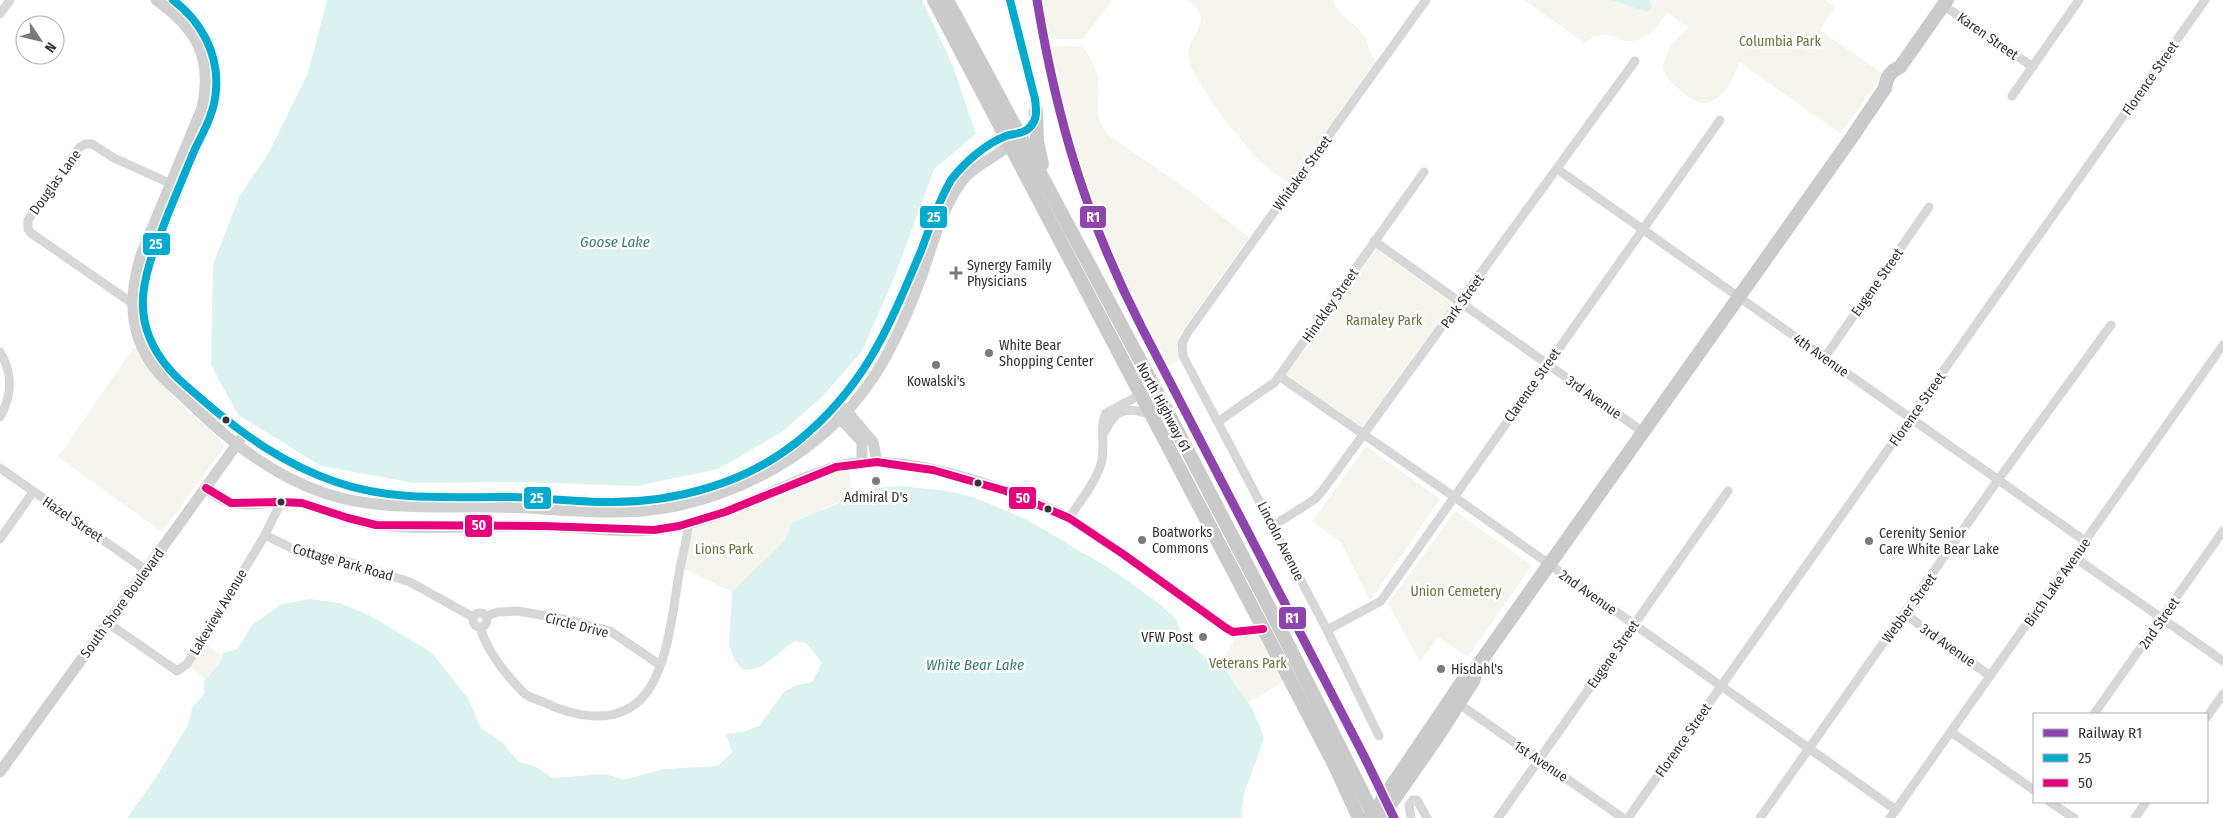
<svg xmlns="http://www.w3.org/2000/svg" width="2223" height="818" font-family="'Fira Sans Condensed',sans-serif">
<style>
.green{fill:#f5f5ed}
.water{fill:#dbf2f0}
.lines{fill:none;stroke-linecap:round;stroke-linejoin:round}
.street{stroke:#d7d7d7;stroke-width:9}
.secondary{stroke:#d0d0d0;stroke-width:11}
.primary{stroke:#cacaca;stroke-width:14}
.bus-1-casing{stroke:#fff;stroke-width:11}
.bus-2-casing{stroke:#fff;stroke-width:11}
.bus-1{stroke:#00a9ce;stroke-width:8}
.bus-2{stroke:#e5007d;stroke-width:8}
.rail-1-casing{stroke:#fff;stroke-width:12}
.rail-1{stroke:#8e44ad;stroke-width:9}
.poi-dot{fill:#7a7a7a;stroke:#fff;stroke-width:2}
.bus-dot{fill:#333;stroke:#fff;stroke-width:2}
.labels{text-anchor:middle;stroke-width:5;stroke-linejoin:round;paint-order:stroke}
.street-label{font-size:14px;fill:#333;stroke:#fff}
.park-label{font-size:14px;fill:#6e703e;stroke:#fff}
.poi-label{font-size:14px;fill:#333;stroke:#fff;text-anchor:start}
.water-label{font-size:15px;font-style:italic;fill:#347d76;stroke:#fff}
.line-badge{stroke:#fff;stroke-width:2}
.badge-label{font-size:14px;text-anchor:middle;font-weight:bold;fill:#fff}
</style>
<rect width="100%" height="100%" fill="#fff"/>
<!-- green -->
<g class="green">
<polygon points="1041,0 1112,0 1083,39 1047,39"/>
<path d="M1186 0H1333C1339 18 1354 21 1364 35 1371 46 1366 52 1378 62L1291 184C1280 177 1269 170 1260 161 1244 146 1187 74 1188 55 1188 40 1202 31 1201 16L1196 7Z"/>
<path d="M1524 0H1610L1647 12 1652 7 1650 0H1825L1835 7 1820 30 1883 74 1841 134 1739 62C1735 77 1721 105 1702 103 1694 102 1685 95 1679 89 1670 82 1664 75 1663 64L1671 45 1688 27 1668 13C1660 21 1654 33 1643 38 1619 50 1610 22 1584 43Z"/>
<path d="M1067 46 1083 47C1090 57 1096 67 1098 79 1101 103 1091 112 1108 135L1181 185 1249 237 1179 336 1177 348 1180 360 1166 368C1143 324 1120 280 1102 234 1078 173 1062 111 1049 47Z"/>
<polygon points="1374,247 1456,305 1365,432 1285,375"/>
<path d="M134 347C152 360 159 382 174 398 191 414 210 428 225 446L162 532 58 457Z"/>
<polygon points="1366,446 1440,499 1370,601 1341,542 1312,522"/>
<polygon points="848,465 853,496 793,522 784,541 732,592 680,567 688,523"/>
<polygon points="1455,511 1532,565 1468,657 1438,637 1420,662 1388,604"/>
<polygon points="1251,633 1258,634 1261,637 1283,682 1248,703 1220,663 1235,639"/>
<polygon points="203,642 222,656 220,663 205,679 188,666"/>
</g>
<!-- water -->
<g class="water">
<polygon points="327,0 922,0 953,66 976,134 934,169 895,276 862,351 823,396 782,432 718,469 637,486 519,482 414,483 321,466 238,415 211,365 213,264 240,195 268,154 308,73"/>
<polygon points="1610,0 1650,0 1652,7 1647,12"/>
<path d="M899 486 948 491 973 497 1026 519 1117 573 1157 602 1176 619 1184 639 1207 658 1220 663 1252 708 1261 729 1264 739 1244 794 1241 818H127L155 779 188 725 192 708 204 694V681L220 663 223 653 237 649 252 625 282 604 310 599 340 603 369 615 431 652 468 698 481 728 502 742 518 761 536 767 553 778 606 774 623 780 664 769 718 766 732 752 726 734 743 732 759 726 784 692 794 686 812 682 822 663 806 643 795 641C778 652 766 670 744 670L734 660 729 644 732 592 784 541 793 522 876 488Z"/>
</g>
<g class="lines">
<!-- street -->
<g class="street">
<polyline points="1943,5 2033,67"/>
<polyline points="0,14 10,0"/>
<polyline points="2012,96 2079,0"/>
<polyline points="1557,169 2085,541"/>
<polyline points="1374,241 1643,432"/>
<polyline points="132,303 31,233 28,229 28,220 79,148 85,144 92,144 114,158 176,186"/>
<path d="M0 352C13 373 12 396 0 417"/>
<polyline points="1825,357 1929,207"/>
<polyline points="1279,376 1453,496 1896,810"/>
<path d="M1153 388 1106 413C1099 426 1106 448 1101 464 1095 483 1081 500 1069 518L1123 554 1226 628 1233 632 1263 629"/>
<polyline points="1219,421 1275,382 1424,172"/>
<path d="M1104 433C1115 410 1126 405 1151 415"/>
<polyline points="0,468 146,570"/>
<polyline points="1273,526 1315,499 1323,490 1635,61"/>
<polyline points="265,535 299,552 346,561 410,582 473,617"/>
<polyline points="0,539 33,492"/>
<polyline points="2074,557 2223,661"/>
<circle cx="480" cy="620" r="7"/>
<polyline points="1905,614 1990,676"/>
<polyline points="486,616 498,612 518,611 574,621 610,631 660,665"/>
<polyline points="108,623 177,671 187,664 265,535 281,502"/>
<path d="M480 628C488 652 505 674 524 693 528 697 535 699 541 701 571 716 613 726 640 700 669 672 673 606 680 568 683 553 688 538 688 523"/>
<polyline points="1327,630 1381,601 1720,120"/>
<polyline points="1459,704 1623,818"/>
<polyline points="2094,714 2223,531"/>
<polyline points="2207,717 2223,694"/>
<polyline points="1951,732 2034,790"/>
<polyline points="1379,736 1327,630 1183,356 1182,343 1188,332 1426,0"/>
<polyline points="2050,802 2074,818"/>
<polyline points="1411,818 1409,805 1413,800 1417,800 1427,818"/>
<polyline points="1498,818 1728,491"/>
<polyline points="1628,818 2205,0"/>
<polyline points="1760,818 1998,480 2111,325"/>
<polyline points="1890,818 2223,345"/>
<polyline points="2135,818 2146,802"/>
</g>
<!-- secondary -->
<g class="secondary">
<path d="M156 0C197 29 213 58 202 108L141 255C129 294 128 331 153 366 162 379 176 389 187 400 228 440 272 476 327 494 380 511 436 506 491 507 540 507 594 515 643 511 695 506 746 487 790 459 863 411 893 354 922 275 932 246 940 216 956 190 971 163 997 160 1015 139"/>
<path d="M173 0C201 21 219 54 216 90 215 111 204 131 195 149 184 175 173 201 163 227 142 279 128 322 170 370 180 382 194 392 206 403 246 437 286 465 336 482 391 501 445 497 502 497 537 497 572 502 607 502 674 503 744 484 797 442 865 387 888 329 921 251 930 227 938 202 951 180 964 163 985 144 1006 136 1015 133 1025 134 1031 126 1038 118 1036 109 1035 99L1010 0"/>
<polyline points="844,408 873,442 877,462"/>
<polyline points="836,414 862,442 862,463"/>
<path d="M206 488C213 493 220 499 229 502 250 508 280 498 304 504 329 510 352 522 378 525 430 531 490 524 543 526 584 527 628 535 668 528 726 518 777 486 832 468 897 447 1010 489 1069 518"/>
<polyline points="0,772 240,440"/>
</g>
<!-- primary -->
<g class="primary">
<polyline points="934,0 1238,580 1334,764 1359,818"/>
<path d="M947 0C1093 271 1239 542 1375 818"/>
<polyline points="1036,111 1037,142 1042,164"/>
<path d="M1370 818 1466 676 1476 668 1850 140 1885 88C1886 78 1890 71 1900 67L1947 0"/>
<polyline points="1381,818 1438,736 1473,681 1475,675"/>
</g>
<defs>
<path id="bus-1" d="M173 0C201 21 219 54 216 90 215 111 204 131 195 149 184 175 173 201 163 227 142 279 128 322 170 370 180 382 194 392 206 403 246 437 286 465 336 482 391 501 445 497 502 497 537 497 572 502 607 502 674 503 744 484 797 442 865 387 888 329 921 251 930 227 938 202 951 180 964 163 985 144 1006 136 1015 133 1025 134 1031 126 1038 118 1036 109 1035 99L1010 0"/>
<polyline id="bus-2" points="206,488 231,503 281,502 302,503 348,518 376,525 543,526 654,530 679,526 725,512 836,467 877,462 904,466 933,470 1006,491 1069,518 1123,554 1226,628 1233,632 1263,629"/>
</defs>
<!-- bus-1 casing -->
<use href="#bus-1" class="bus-1-casing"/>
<!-- bus-2 casing -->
<use href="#bus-2" class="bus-2-casing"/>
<!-- bus-1 -->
<use href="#bus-1" class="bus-1"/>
<!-- bus-2 -->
<use href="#bus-2" class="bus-2"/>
<defs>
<path id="rail-1" d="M1037 0C1057 121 1086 218 1142 328L1364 756 1394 818"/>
</defs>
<!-- rail-1 casing -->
<use href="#rail-1" class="rail-1-casing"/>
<!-- rail-1 -->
<use href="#rail-1" class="rail-1"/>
</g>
<!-- markers -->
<g class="poi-dot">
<path d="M953.5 265.5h5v5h5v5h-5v5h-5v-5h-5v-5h5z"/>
<circle cx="989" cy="353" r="5"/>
<circle cx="936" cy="365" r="5"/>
<circle cx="876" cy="481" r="5"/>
<circle cx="1142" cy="540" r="5"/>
<circle cx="1869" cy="541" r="5"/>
<circle cx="1203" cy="637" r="5"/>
<circle cx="1441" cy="669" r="5"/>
</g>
<g class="bus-dot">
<circle cx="226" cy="420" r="4.5"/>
<circle cx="978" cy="483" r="4.5"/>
<circle cx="281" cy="502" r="4.5"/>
<circle cx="1048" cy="509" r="4.5"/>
</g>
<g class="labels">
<!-- street labels -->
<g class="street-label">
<text transform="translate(1988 36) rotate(35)" y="5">Karen Street</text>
<text transform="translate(2150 78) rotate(-55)" y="5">Florence Street</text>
<text transform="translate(1302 173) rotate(-54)" y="5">Whitaker Street</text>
<text transform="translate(55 182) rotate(-54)" y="5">Douglas Lane</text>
<text transform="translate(1877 282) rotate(-55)" y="5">Eugene Street</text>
<text transform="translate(1462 301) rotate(-54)" y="5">Park Street</text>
<text transform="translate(1330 305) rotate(-55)" y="5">Hinckley Street</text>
<text transform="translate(1821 355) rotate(35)" y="5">4th Avenue</text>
<text transform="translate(1532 385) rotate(-55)" y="5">Clarence Street</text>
<text transform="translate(1594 397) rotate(35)" y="5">3rd Avenue</text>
<text transform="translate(1164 407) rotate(62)" y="5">North Highway 61</text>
<text transform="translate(1917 409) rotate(-55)" y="5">Florence Street</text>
<text transform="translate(73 519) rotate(34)" y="5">Hazel Street</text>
<text transform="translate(1281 541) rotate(63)" y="5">Lincoln Avenue</text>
<text transform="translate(343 562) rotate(16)" y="5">Cottage Park Road</text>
<text transform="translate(2057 582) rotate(-55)" y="5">Birch Lake Avenue</text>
<text transform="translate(1588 592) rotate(35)" y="5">2nd Avenue</text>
<text transform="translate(122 603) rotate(-54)" y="5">South Shore Boulevard</text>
<text transform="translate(1909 608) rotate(-54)" y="5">Webber Street</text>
<text transform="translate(218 612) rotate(-59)" y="5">Lakeview Avenue</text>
<text transform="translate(2159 623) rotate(-55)" y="5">2nd Street</text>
<text transform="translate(577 625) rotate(14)" y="5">Circle Drive</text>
<text transform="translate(1948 645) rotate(35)" y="5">3rd Avenue</text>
<text transform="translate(1613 654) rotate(-55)" y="5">Eugene Street</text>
<text transform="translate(1683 740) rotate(-55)" y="5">Florence Street</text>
<text transform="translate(1541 761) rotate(34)" y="5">1st Avenue</text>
</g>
<!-- park labels -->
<g class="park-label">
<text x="1780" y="46">Columbia Park</text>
<text x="1384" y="325">Ramaley Park</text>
<text x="724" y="554">Lions Park</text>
<text x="1456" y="596">Union Cemetery</text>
<text x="1248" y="668">Veterans Park</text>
</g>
<!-- poi labels -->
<g class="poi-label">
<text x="967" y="270">Synergy Family<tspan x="967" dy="16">Physicians</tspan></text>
<text x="999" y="350">White Bear<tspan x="999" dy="16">Shopping Center</tspan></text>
<text x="936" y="386" text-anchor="middle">Kowalski's</text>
<text x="876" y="502" text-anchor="middle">Admiral D's</text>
<text x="1152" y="537">Boatworks<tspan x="1152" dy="16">Commons</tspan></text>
<text x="1879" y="538">Cerenity Senior<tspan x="1879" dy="16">Care White Bear Lake</tspan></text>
<text x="1193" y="642" text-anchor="end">VFW Post</text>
<text x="1451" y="674">Hisdahl's</text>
</g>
<!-- water labels -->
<g class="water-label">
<text x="615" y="247">Goose Lake</text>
<text x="975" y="670">White Bear Lake</text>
</g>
</g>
<g class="line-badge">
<rect x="1079" y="205" width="28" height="24" rx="5" fill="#8e44ad"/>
<rect x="919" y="205" width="29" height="24" rx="5" fill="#00a9ce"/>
<rect x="142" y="232" width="29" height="24" rx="5" fill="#00a9ce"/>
<rect x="1008" y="486" width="29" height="24" rx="5" fill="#e5007d"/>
<rect x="523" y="486" width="29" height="24" rx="5" fill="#00a9ce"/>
<rect x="464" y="514" width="29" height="24" rx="5" fill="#e5007d"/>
<rect x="1278" y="606" width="29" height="24" rx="5" fill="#8e44ad"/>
</g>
<g class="badge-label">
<text x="1093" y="222">R1</text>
<text x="934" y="222">25</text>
<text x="156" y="249">25</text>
<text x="1023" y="503">50</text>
<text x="537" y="503">25</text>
<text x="479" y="530">50</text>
<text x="1292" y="623">R1</text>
</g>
<!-- legend -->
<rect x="2033" y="713" width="175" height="90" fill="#ffffff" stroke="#adadad"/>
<rect x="2043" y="729" width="25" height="8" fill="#8e44ad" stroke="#adadad"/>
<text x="2078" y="738" font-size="15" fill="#333333">Railway R1</text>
<rect x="2043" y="754" width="25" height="8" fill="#00a9ce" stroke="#adadad"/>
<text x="2078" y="763" font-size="15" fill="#333333">25</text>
<rect x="2043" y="779" width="25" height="8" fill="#e5007d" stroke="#adadad"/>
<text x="2078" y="788" font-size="15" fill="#333333">50</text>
<!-- north arrow -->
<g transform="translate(40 40) rotate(125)"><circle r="24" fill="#ffffff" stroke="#adadad"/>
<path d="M0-4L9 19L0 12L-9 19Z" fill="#7a7a7a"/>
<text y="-8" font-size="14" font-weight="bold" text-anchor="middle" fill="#333333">N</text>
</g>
</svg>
